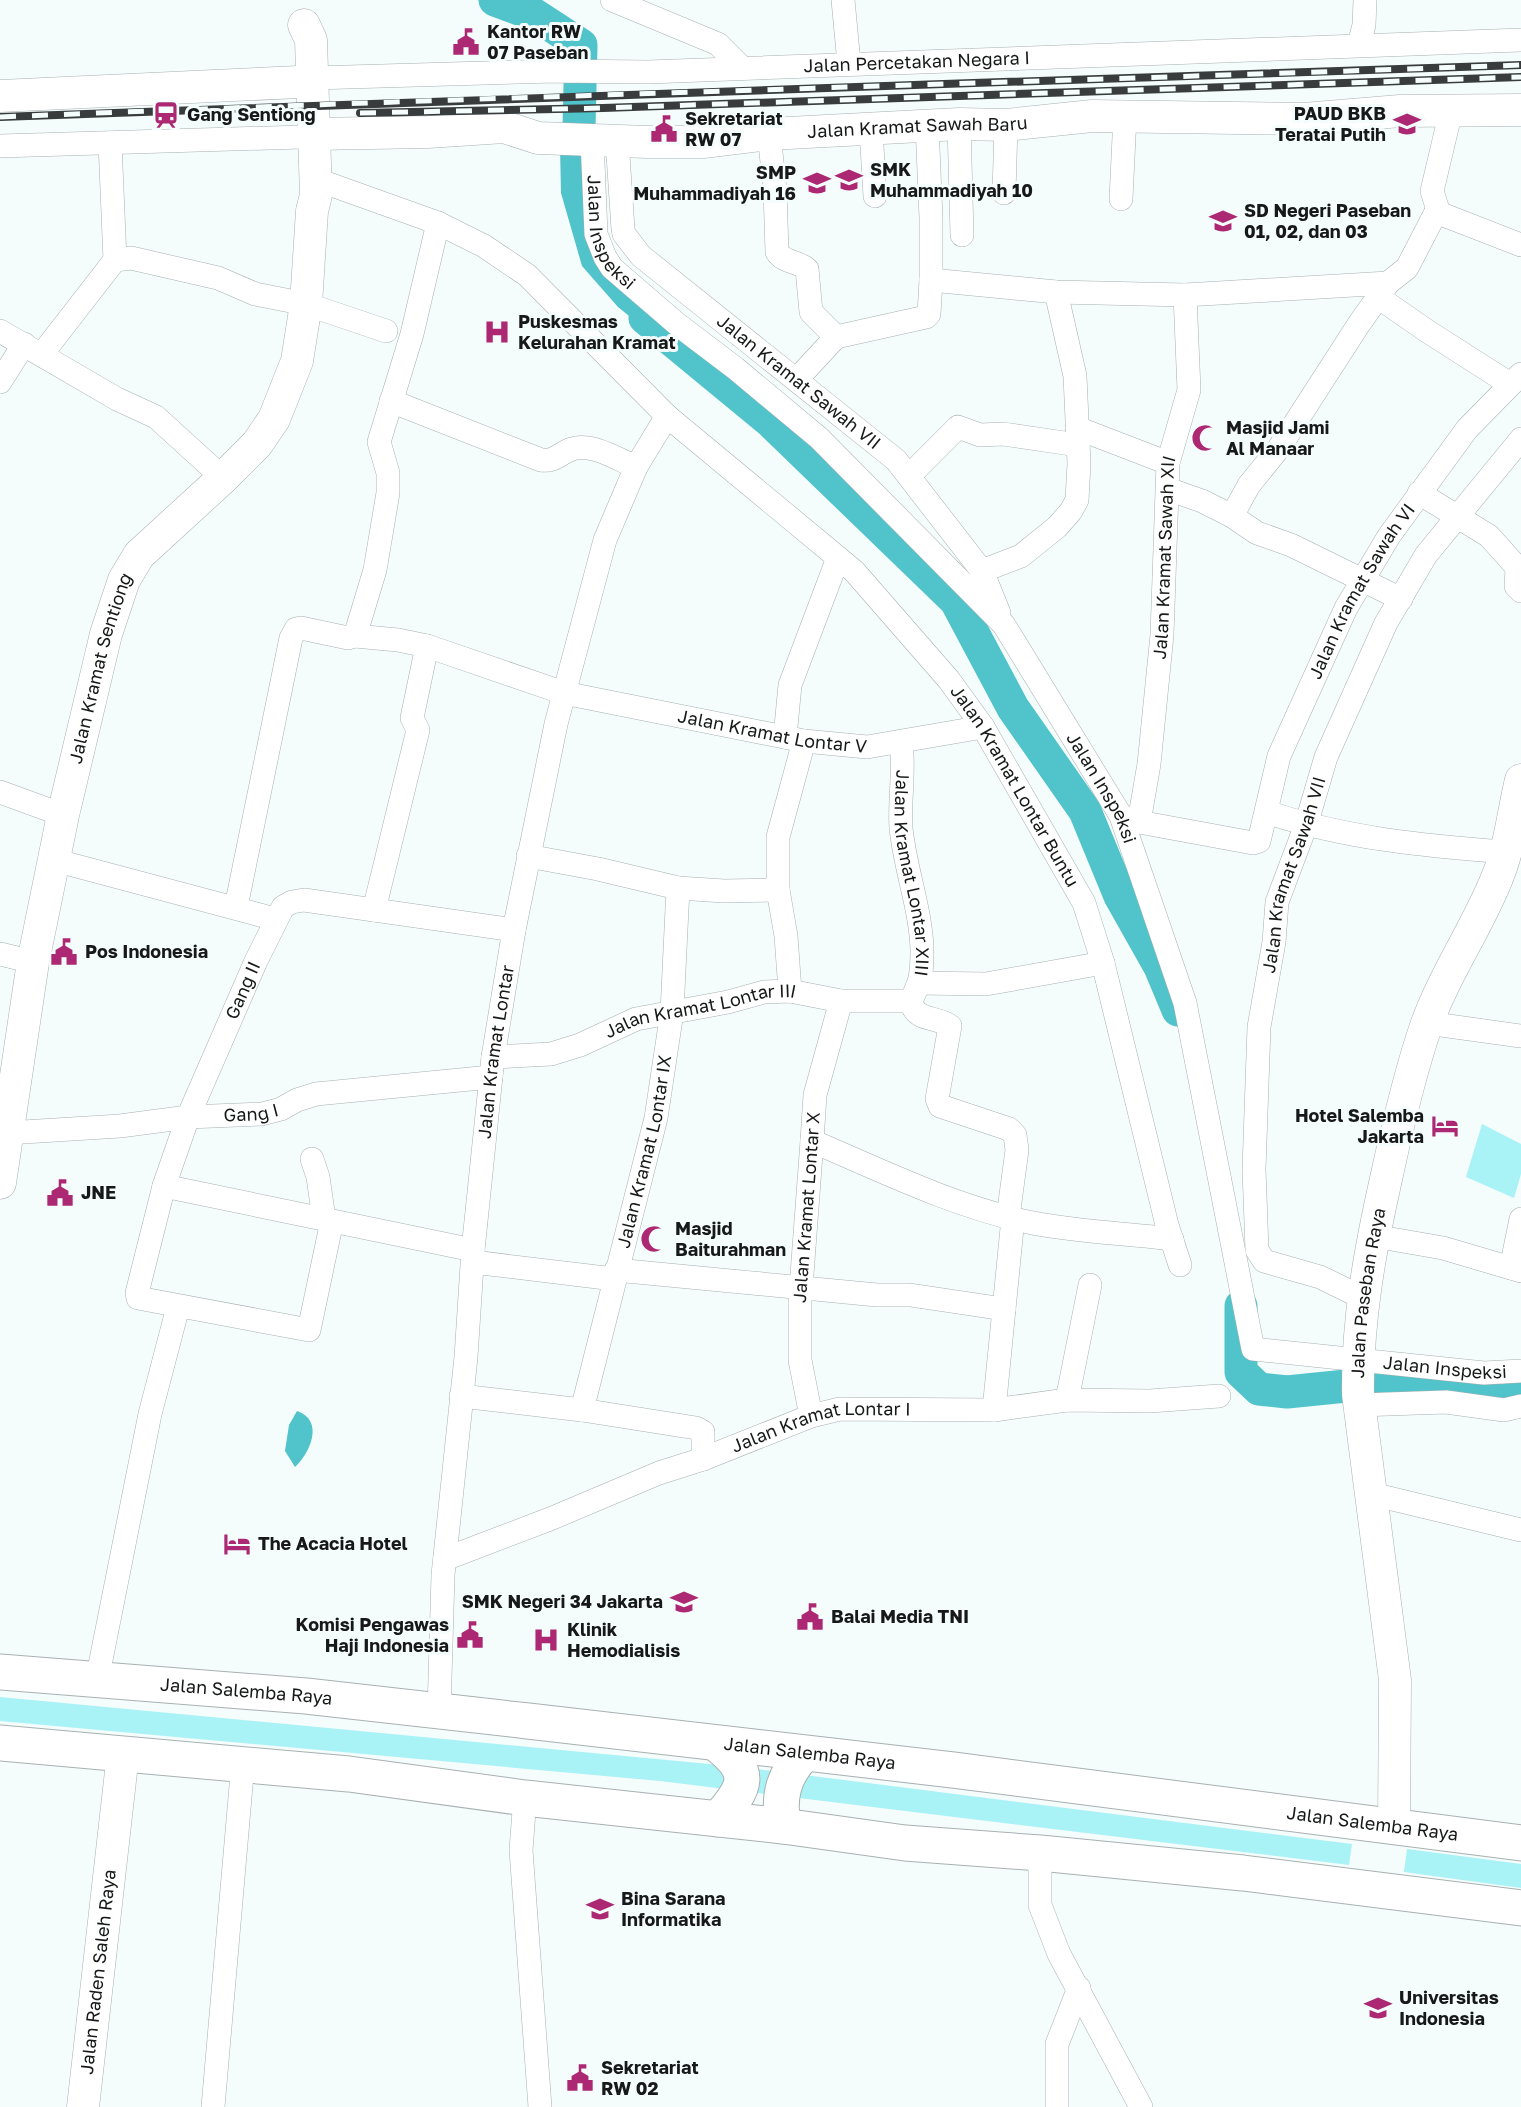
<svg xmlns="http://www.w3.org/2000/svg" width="1521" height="2107" font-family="'Golos Text',sans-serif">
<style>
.green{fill:#a9f2f6}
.water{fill:#51c3ca}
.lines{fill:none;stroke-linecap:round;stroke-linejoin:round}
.river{stroke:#51c3ca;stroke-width:33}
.street-casing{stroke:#a9b0b1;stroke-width:24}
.secondary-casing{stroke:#a9b0b1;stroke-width:33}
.primary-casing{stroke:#a9b0b1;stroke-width:37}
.street{stroke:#fff;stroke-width:23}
.secondary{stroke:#fff;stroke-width:32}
.primary{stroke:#fff;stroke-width:35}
.rail-casing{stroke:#393c3c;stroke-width:8}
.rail{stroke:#f4fcfc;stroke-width:5;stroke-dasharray:16;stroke-linecap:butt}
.labels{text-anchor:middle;stroke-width:6;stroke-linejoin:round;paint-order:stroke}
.poi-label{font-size:18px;font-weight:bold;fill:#171919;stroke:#f4fcfc;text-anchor:start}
.street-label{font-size:18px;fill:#171919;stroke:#f4fcfc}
</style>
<rect width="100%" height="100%" fill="#f4fcfc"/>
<!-- green -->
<g class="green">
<polygon points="1482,1124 1521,1144 1521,1174 1514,1198 1466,1177"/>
<polygon points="0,1697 741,1767 1352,1844 1349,1865 660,1781 0,1721"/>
<polygon points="1407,1849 1521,1864 1521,1888 1404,1872"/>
</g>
<!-- water -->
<g class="water">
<polygon points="586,145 591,230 685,336 675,353 618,307 582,266 561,193 560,146"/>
<path d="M297 1411C324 1420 311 1452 295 1467L285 1451 289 1425Z"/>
</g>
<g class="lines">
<!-- river -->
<g class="river">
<polyline points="495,0 535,15 581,45 578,168"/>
<polyline points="645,318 770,421 956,601 1013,708 1085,811 1120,896 1160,967 1178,1010"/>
<polyline points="1241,1306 1241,1372 1259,1389 1287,1392 1405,1380 1509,1389 1521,1385"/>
</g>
<defs>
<g id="street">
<polyline points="612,0 718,44 742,68"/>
<polyline points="843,0 849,63"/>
<polyline points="1359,45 1364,25 1365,0"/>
<path id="s1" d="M313 78 555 71 648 72 1521 40"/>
<polyline points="959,124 962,235"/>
<polyline points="927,125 931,218 931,280"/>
<polyline points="871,130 875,196"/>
<path d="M769 134 775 190 777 252C784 263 798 261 807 269L811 312 836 337"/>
<path id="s2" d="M592 139 596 234 605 257 612 268 677 324 735 368 819 438 1004 625 1121 816 1185 1003 1253 1349 1484 1373 1521 1371"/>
<path id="s3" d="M617 140 623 229 624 234 641 256 896 460 982 571 999 613"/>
<polyline points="110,143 115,260"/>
<polyline points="0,146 301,137"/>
<path id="s4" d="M315 179 438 223 484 246 527 275 667 416 854 571 949 680 983 727 1084 903 1103 963 1167 1225 1180 1265"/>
<polyline points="1004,193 1006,125"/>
<polyline points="1121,199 1125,116"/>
<polyline points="1436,212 1521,245"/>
<polyline points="1378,297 1427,331 1510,384"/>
<polyline points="0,331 117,399 156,417 223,478"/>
<polyline points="42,354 115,260 131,258 218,278 255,294 306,304 386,331"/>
<polyline points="797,379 836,337 926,317 929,314 931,280 1056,292 1185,295 1388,283"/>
<polyline points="0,382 24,344"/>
<path d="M391 401 541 460C555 462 560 453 572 449 591 442 619 460 636 467"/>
<polyline points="1077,428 1168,463"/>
<polyline points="909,476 958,427 980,435 1003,434 1078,445"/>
<polyline points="1168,489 1202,501 1232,516 1257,533 1291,545 1401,599"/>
<polyline points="1419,493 1489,536 1514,564 1517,570 1516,586 1521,591"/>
<polyline points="1232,516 1249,485 1279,448 1359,324 1388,283 1407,268 1436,212 1437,207 1432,191 1451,111"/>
<polyline points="982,571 1021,556 1057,527 1071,511 1077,500 1079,464 1075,376 1056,292"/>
<polyline points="355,636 375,570 388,493 388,473 379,442 412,334 438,223"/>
<polyline points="785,737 790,685 838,558"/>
<path id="s5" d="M901 743C905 771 899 800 901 828 905 869 921 909 922 950 922 961 922 977 917 987 915 994 909 1000 913 1007 919 1021 939 1017 950 1026L937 1099 940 1106 1009 1129 1015 1135 1017 1150 1008 1217"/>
<polyline points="0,792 63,815"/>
<path d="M1267 812C1343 838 1425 846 1506 852"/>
<path id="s6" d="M1121 816 1139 822 1253 843 1259 841 1279 756 1346 608 1389 536 1467 429 1521 374"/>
<path id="s7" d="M1139 822 1149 764 1162 635 1168 463 1189 390 1185 295"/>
<polyline points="528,856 598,869 678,888 724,891 778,890"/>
<polyline points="54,860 275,919"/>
<path id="s8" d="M236 907 291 638 296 629 301 628 348 638 355 636 398 640 427 646 564 693 804 741 867 747 983 727"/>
<polyline points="374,910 418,730 412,718 427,646"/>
<polyline points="0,954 33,962"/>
<polyline points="919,983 986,984 1103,963"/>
<polyline points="790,991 786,936 778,890 778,837 804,741"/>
<polyline points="1427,1023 1521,1036"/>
<path id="s9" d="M493 1057 551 1054 580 1045 636 1019 728 1002 764 992 790 991 841 1001H911"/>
<path id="s10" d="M7 1133 120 1126 188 1117 262 1114 281 1109 297 1100 316 1094 491 1077"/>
<path d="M812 1141C882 1171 953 1206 1028 1222 1075 1232 1124 1233 1172 1239"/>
<polyline points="312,1159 318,1177 324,1219"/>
<polyline points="164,1186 473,1250"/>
<path id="s11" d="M332 1221 309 1330 138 1298 137 1293 164 1186 188 1117 256 961 283 907 292 902 304 900 514 930"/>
<polyline points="1374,1236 1443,1248 1521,1271"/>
<polyline points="473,1262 614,1279"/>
<polyline points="1511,1268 1521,1219"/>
<polyline points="616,1270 877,1295 910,1295 1004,1309"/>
<path id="s12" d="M1363 1298 1320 1277 1264 1261 1257 1250 1254 1169 1259 1027 1274 942 1277 902 1306 825 1326 757 1386 623 1426 555 1521 439"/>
<polyline points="461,1396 582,1410 696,1428 703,1432 703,1459"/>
<polyline points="1067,1400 1090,1285"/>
<polyline points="1359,1405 1446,1402 1504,1410 1521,1406"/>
<path id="s13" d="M582 1410 656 1118 672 1012 678 888"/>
<polyline points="994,1410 1013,1218"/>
<path id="s14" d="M811 1416 800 1360V1301L812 1141 815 1095 841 1001"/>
<polyline points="1372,1494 1521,1530"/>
<path id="s15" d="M445 1559 550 1519 659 1473 703 1459 811 1416 840 1409 994 1410 1067 1400 1150 1401 1219 1396"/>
<polyline points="97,1680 150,1414 178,1307"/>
<path id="s16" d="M439 1712 443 1575 466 1357 473 1250 493 1057 514 930 556 724 605 540 636 467 667 416"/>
<polyline points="525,1798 521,1850 540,2107"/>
<polyline points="1040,1853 1040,1905 1059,1954 1141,2107"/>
<polyline points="213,2107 243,1763"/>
<polyline points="1057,2107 1057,2044 1079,1988"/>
</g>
<g id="secondary">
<polyline points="0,96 299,82"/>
<path id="s17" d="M314 134 428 132 504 127 538 138 647 142H703L769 134 959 124 1006 125 1092 116 1304 119 1400 111 1521 110"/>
<path id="s18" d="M0 1183 33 962 63 815 106 634 124 580 139 555 223 478 257 444 274 419 297 361 306 304 312 211 316 195 311 40 304 25"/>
<path id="s19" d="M1394 1827 1395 1680 1358 1394C1357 1321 1370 1250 1386 1179 1397 1128 1409 1076 1426 1026 1444 975 1477 928 1497 878 1510 847 1513 813 1521 780"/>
<path id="s20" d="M83 2107 123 1754"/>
</g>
<g id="primary">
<path id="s21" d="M0 1672 306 1696 528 1721 953 1770 1521 1843"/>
<polyline points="0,1743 349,1774 525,1798 783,1826 905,1843 1040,1853 1243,1873 1521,1908"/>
<path d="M717 1744C753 1773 747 1786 718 1819"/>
<path d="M783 1826C778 1797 783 1775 804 1754"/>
</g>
</defs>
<!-- street casing -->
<use href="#street" class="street-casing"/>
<!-- secondary casing -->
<use href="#secondary" class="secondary-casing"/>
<!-- primary casing -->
<use href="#primary" class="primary-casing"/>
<!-- street -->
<use href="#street" class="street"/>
<!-- secondary -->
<use href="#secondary" class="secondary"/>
<!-- primary -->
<use href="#primary" class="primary"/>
<defs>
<g id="rail">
<polyline points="360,113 603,108 1521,77"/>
<path d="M0 117C507 96 1014 83 1521 65"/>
</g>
</defs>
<!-- rail casing -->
<use href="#rail" class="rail-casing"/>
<!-- rail -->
<use href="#rail" class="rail"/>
</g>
<!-- icons -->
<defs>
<symbol id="civic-bare" viewBox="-9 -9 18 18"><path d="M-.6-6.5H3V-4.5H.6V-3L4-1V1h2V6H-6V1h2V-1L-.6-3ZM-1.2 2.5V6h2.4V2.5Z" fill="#ac2873" stroke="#f4fcfc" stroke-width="2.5" paint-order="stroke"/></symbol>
<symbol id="station-bare" viewBox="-9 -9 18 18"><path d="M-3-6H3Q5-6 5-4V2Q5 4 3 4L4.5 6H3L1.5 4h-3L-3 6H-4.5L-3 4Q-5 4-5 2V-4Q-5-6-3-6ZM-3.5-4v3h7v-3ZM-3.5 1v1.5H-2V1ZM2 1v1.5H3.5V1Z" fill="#ac2873" stroke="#f4fcfc" stroke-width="2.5" paint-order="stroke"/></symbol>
<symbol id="school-bare" viewBox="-9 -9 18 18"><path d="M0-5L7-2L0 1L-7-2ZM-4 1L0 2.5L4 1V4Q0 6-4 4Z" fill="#ac2873" stroke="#f4fcfc" stroke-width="2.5" paint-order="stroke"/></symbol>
<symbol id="hospital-bare" viewBox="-9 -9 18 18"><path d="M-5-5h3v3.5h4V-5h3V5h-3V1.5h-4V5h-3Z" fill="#ac2873" stroke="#f4fcfc" stroke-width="2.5" paint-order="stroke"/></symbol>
<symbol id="mosque-bare" viewBox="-9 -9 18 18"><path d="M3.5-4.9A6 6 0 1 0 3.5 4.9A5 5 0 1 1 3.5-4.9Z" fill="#ac2873" stroke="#f4fcfc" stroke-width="2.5" paint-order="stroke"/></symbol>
<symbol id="hotel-bare" viewBox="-9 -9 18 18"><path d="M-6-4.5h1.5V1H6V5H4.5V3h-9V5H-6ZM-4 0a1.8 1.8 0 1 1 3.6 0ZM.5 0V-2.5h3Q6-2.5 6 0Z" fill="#ac2873" stroke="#f4fcfc" stroke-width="2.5" paint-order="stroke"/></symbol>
<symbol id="university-bare" viewBox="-9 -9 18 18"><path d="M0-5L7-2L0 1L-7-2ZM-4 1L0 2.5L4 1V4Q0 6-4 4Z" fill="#ac2873" stroke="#f4fcfc" stroke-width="2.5" paint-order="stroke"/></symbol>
</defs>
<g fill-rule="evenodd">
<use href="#civic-bare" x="447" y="23" width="38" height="38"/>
<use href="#station-bare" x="147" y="96" width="38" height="38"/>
<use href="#school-bare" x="1388" y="105" width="38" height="38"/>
<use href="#civic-bare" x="645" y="110" width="38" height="38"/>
<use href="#school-bare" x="830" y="161" width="38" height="38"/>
<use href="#school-bare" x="798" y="164" width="38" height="38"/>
<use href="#school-bare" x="1204" y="202" width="38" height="38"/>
<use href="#hospital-bare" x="478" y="313" width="38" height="38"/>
<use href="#mosque-bare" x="1186" y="419" width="38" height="38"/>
<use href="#civic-bare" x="45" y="933" width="38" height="38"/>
<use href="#hotel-bare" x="1426" y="1107" width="38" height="38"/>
<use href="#civic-bare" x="41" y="1174" width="38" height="38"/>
<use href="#mosque-bare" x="635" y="1220" width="38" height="38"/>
<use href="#hotel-bare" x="218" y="1525" width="38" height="38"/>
<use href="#school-bare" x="665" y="1583" width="38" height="38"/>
<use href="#civic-bare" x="791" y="1598" width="38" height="38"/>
<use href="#civic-bare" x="451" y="1616" width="38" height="38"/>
<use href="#hospital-bare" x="527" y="1621" width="38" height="38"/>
<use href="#university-bare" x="581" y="1890" width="38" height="38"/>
<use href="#university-bare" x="1359" y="1989" width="38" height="38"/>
<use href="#civic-bare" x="561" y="2059" width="38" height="38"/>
</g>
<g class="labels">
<!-- poi labels -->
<g class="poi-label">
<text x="487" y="38">Kantor RW<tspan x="487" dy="21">07 Paseban</tspan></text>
<text x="1386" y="120" text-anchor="end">PAUD BKB<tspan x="1386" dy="21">Teratai Putih</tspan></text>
<text x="187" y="121">Gang Sentiong</text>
<text x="685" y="125">Sekretariat<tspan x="685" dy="21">RW 07</tspan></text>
<text x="870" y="176">SMK<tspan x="870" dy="21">Muhammadiyah 10</tspan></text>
<text x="796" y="179" text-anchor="end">SMP<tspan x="796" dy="21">Muhammadiyah 16</tspan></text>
<text x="1244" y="217">SD Negeri Paseban<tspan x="1244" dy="21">01, 02, dan 03</tspan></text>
<text x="518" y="328">Puskesmas<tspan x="518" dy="21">Kelurahan Kramat</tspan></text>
<text x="1226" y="434">Masjid Jami<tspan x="1226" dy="21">Al Manaar</tspan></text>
<text x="85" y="958">Pos Indonesia</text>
<text x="1424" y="1122" text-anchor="end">Hotel Salemba<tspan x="1424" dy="21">Jakarta</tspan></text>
<text x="81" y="1199">JNE</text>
<text x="675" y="1235">Masjid<tspan x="675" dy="21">Baiturahman</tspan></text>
<text x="258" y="1550">The Acacia Hotel</text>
<text x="663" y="1608" text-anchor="end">SMK Negeri 34 Jakarta</text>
<text x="831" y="1623">Balai Media TNI</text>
<text x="449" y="1631" text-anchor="end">Komisi Pengawas<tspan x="449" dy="21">Haji Indonesia</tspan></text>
<text x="567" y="1636">Klinik<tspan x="567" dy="21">Hemodialisis</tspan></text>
<text x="621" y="1905">Bina Sarana<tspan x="621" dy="21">Informatika</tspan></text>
<text x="1399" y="2004">Universitas<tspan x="1399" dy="21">Indonesia</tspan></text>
<text x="601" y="2074">Sekretariat<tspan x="601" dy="21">RW 02</tspan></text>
</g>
<!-- street labels -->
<g class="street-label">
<text dy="6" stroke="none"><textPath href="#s1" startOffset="604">Jalan Percetakan Negara I</textPath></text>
<text dy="6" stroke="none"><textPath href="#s17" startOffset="606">Jalan Kramat Sawah Baru</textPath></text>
<text dy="6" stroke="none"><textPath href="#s2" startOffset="98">Jalan Inspeksi</textPath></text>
<text dy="6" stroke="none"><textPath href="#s3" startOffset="324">Jalan Kramat Sawah VII</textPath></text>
<text dy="6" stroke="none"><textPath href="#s7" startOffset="266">Jalan Kramat Sawah XII</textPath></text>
<text dy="6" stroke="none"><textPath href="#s6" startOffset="413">Jalan Kramat Sawah VI</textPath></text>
<text dy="6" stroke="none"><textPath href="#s18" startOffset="525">Jalan Kramat Sentiong</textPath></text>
<text dy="6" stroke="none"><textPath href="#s8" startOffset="775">Jalan Kramat Lontar V</textPath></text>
<text dy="6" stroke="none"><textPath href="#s4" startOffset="945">Jalan Kramat Lontar Buntu</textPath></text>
<text dy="6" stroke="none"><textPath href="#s2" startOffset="854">Jalan Inspeksi</textPath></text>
<text dy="6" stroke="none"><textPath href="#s5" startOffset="131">Jalan Kramat Lontar XIII</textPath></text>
<text dy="6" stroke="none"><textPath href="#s12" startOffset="499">Jalan Kramat Sawah VII</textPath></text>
<text dy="6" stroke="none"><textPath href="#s11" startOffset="612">Gang II</textPath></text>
<text dy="6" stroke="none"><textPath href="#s9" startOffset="215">Jalan Kramat Lontar III</textPath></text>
<text dy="6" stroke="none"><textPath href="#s16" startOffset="663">Jalan Kramat Lontar</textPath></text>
<text dy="6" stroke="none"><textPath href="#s10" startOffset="245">Gang I</textPath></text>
<text dy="6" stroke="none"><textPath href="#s13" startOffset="266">Jalan Kramat Lontar IX</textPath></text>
<text dy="6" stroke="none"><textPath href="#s14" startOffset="210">Jalan Kramat Lontar X</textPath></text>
<text dy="6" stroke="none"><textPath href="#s19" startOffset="537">Jalan Paseban Raya</textPath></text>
<text dy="6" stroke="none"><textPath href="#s2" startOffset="1631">Jalan Inspeksi</textPath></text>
<text dy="6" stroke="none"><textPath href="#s15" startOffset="401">Jalan Kramat Lontar I</textPath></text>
<text dy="6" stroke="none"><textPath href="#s21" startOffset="247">Jalan Salemba Raya</textPath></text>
<text dy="6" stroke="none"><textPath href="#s21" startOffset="814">Jalan Salemba Raya</textPath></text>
<text dy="6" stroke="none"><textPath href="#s21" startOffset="1381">Jalan Salemba Raya</textPath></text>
<text dy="6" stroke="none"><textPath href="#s20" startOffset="136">Jalan Raden Saleh Raya</textPath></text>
</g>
</g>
</svg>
